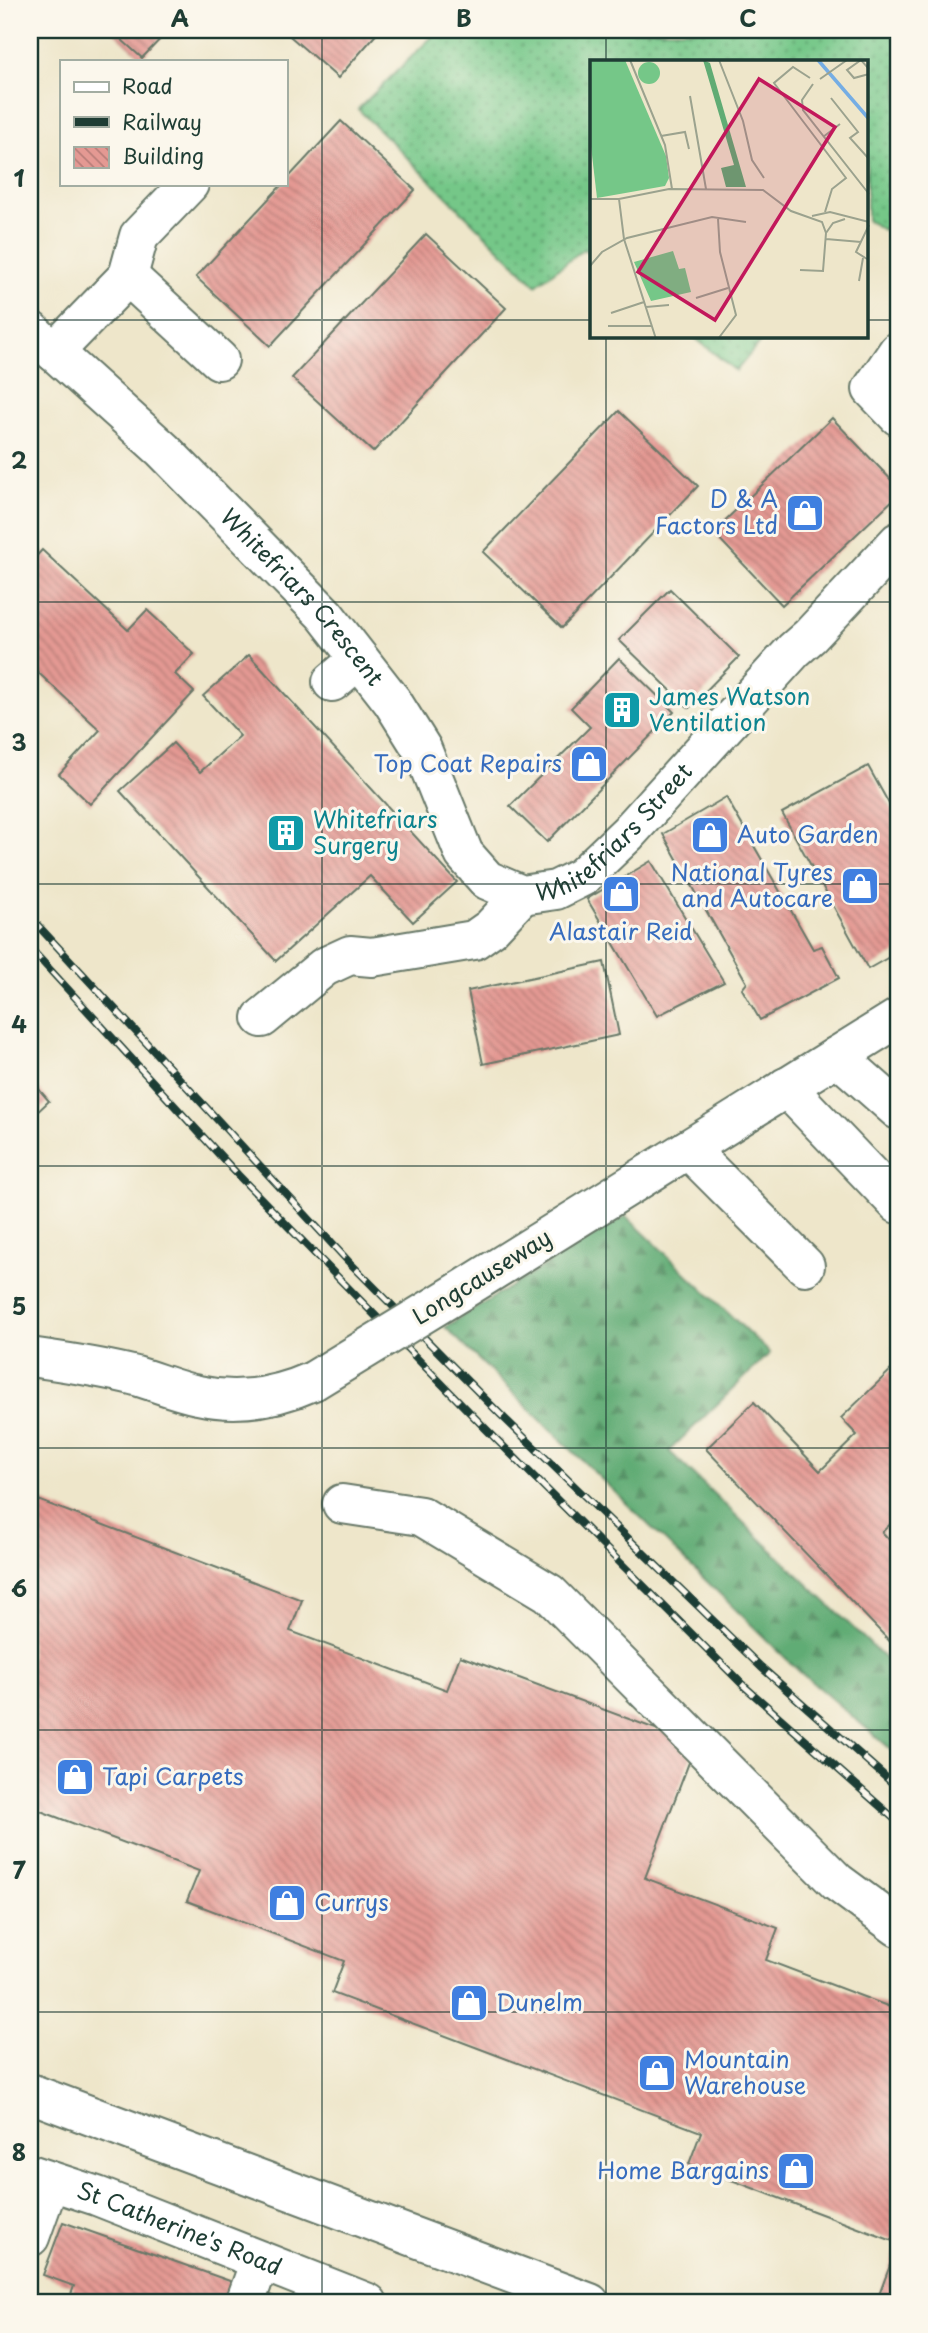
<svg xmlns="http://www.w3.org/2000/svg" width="928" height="2333" font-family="'Playpen Sans',sans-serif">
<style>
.grass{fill:url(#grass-dots);stroke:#4a825e;stroke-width:2}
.forest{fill:url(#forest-firs);stroke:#407454;stroke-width:2}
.building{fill:url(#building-back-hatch)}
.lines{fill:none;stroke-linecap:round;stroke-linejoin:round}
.minor-casing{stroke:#677868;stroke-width:42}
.minor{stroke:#fff;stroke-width:38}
.rail-casing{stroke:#1f3d34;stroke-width:8}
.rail{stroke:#fbf7ec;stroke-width:5;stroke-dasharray:16;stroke-linecap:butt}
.minor-bridge-casing{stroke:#677868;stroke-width:42;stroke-linecap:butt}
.minor-bridge{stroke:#fff;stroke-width:38}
.grid{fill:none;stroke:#1f3d34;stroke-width:2;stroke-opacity:0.55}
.labels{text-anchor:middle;stroke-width:6;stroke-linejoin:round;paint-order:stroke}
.shop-label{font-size:23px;fill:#366cbe;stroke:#fbf7ec;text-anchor:start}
.street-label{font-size:23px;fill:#1f3d34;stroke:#fbf7ec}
.culture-label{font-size:23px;fill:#0d838f;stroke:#fbf7ec;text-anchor:start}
.inset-river{fill:none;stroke:#75ade4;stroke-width:3.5}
.inset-road{fill:none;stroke:#9ba28e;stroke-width:2}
.view{fill:#c2185b;fill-opacity:0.15;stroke:#c2185b;stroke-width:3.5}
.inset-edge{fill:none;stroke:#1f3d34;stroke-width:3.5}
.neatline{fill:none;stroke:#1f3d34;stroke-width:2.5}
.grid-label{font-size:23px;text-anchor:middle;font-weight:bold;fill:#1f3d34}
</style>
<defs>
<pattern id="grass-dots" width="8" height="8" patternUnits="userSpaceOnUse" patternTransform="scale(1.75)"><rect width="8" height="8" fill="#75c788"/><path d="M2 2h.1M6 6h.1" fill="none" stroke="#5fa370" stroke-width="1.8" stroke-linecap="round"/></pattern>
<pattern id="forest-firs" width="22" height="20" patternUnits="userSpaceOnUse" patternTransform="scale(1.75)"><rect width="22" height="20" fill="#60ac74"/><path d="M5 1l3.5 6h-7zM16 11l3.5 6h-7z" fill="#4f8d60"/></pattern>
<pattern id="building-back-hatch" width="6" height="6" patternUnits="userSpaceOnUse" patternTransform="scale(1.75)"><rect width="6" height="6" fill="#e49993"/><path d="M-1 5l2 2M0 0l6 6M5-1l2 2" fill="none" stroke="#b87e79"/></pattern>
</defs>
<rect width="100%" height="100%" fill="#fbf7ec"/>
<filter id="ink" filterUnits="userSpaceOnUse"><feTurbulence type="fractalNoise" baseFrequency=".0143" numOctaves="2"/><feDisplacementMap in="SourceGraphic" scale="14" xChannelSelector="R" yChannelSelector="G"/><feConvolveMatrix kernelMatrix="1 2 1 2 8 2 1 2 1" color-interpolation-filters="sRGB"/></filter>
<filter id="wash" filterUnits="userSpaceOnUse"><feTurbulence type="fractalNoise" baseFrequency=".00686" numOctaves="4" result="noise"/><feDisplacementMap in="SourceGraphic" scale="28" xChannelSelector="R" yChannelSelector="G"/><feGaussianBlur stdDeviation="1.57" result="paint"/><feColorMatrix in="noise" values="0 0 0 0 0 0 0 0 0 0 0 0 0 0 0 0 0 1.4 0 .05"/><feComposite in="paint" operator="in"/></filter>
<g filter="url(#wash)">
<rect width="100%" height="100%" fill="#eee6ca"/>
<!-- grass -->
<g class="grass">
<polygon points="439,30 898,30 898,210 883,230 867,220 867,61 592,61 592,255 584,249 536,285 358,109"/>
<polygon points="693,336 765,336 736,371"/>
</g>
<!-- forest -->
<polygon class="forest" points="626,1216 770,1353 669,1451 898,1671 898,1755 800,1672 445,1327"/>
<g id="blocks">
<!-- building -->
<g class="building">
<polygon points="111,30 169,30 142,58"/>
<polygon points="283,30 380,30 338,78"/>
<polygon points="341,121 415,190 270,346 196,277"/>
<polygon points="426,234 506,308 373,452 292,378"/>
<polygon points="619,411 698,486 562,628 483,552"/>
<polygon points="832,418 898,487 898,495 782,605 713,532"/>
<polygon points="42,550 128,630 147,610 194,654 175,674 194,692 90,804 59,774 100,730 30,665 30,563"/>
<polygon points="670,589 739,657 689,708 619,640"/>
<polygon points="249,655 457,882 413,922 370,876 276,961 120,791 173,743 200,772 240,736 203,696"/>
<polygon points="619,658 674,712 547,842 510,806 590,727 571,708"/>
<polygon points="868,766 898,820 898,952 868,969 782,813"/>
<polygon points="726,797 813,949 822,946 839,978 760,1020 742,989 747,983 663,834"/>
<polygon points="651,861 724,982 657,1016 587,899"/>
<polygon points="604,962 619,1035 483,1064 468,991"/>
<polygon points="30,1079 49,1101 30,1119"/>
<polygon points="898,1363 898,1517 882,1532 898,1549 898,1650 706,1449 754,1402 820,1471 857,1435 841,1418"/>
<polygon points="30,1497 302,1600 290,1631 447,1690 460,1656 696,1744 645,1878 778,1928 766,1960 898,2010 898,2243 689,2164 701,2132 332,1993 344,1961 187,1901 199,1871 30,1807"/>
<polygon points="63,2222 292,2303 68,2303 74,2286 43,2275"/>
<polygon points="898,2244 898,2303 876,2303"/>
</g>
</g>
</g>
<g filter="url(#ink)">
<use href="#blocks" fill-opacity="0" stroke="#677868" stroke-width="2"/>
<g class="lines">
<defs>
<g id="minor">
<polyline points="128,276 219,360"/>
<path id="s1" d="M30 330 163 450 325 615 392 701 422 749 464 854 487 880 522 895 556 890 582 877 628 833 794 650 810 636 898 542"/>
<polyline points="898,351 872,389 898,416"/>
<polyline points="54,352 128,276 139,236 189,184"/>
<polyline points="332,682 359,659"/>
<polyline points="262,1018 324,967 350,955 372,957 474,940 491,928 522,895"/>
<polyline points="837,1056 898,1110"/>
<polyline points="786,1087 898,1204"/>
<polyline points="688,1149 805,1266"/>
<polyline points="459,1292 898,1018"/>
<path d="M30 1357C65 1362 101 1367 136 1376 157 1382 177 1391 198 1395 238 1404 277 1397 313 1381"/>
<polyline points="342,1504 421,1516 549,1593 837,1882 898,1927"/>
<polyline points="30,2093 590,2303"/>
<path id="s2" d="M30 2174 97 2196 368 2303"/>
<polyline points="30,2237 50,2181"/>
<polyline points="245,2303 260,2261"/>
</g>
</defs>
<!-- minor casing -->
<use href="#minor" class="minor-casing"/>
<!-- minor -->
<use href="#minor" class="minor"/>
<defs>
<g id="rail">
<polyline points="30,917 348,1261 500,1414 761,1667 898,1788"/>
<polyline points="30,948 238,1175 485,1428 744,1686 898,1822"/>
</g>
</defs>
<!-- rail casing -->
<use href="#rail" class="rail-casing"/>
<!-- rail -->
<use href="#rail" class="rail"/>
<defs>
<polyline id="minor-bridge" points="313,1381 459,1292"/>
</defs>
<!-- minor-bridge casing -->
<use href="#minor-bridge" class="minor-bridge-casing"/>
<!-- minor-bridge -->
<use href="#minor-bridge" class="minor-bridge"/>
</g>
</g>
<!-- grid -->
<path class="grid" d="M322 30V2303M606 30V61M30 320H592M867 320H898M606 336V2303M30 602H898M30 884H898M30 1166H898M30 1448H898M30 1730H898M30 2012H898"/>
<!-- icons -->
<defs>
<symbol id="shop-square" viewBox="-11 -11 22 22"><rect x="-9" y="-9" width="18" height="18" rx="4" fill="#3f7fe0" stroke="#fbf7ec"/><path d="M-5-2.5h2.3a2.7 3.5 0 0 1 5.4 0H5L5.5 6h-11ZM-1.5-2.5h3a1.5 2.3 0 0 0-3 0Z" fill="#fff"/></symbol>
<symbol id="building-square" viewBox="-11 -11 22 22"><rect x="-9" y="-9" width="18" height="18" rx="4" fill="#0f9aa8" stroke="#fbf7ec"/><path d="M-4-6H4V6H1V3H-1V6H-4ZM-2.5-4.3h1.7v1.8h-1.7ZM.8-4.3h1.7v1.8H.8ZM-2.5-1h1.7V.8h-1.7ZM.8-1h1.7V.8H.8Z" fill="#fff"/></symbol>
</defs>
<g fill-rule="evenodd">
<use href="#shop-square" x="783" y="491" width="44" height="44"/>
<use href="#building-square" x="600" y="688" width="44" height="44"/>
<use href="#shop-square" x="567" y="742" width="44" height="44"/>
<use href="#building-square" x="264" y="811" width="44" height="44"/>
<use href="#shop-square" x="688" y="813" width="44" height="44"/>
<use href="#shop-square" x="838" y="864" width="44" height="44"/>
<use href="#shop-square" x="599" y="872" width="44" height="44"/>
<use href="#shop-square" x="53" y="1755" width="44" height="44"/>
<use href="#shop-square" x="265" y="1881" width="44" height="44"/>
<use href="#shop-square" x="447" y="1981" width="44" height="44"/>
<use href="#shop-square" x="635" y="2051" width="44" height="44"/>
<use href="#shop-square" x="774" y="2149" width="44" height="44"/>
</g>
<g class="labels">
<!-- shop labels -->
<g class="shop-label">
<text x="778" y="508" text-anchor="end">D &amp; A<tspan x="778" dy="26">Factors Ltd</tspan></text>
<text x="562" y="772" text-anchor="end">Top Coat Repairs</text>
<text x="737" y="843">Auto Garden</text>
<text x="833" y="881" text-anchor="end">National Tyres<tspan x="833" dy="26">and Autocare</tspan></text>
<text x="621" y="940" text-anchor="middle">Alastair Reid</text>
<text x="102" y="1785">Tapi Carpets</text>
<text x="314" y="1911">Currys</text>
<text x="496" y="2011">Dunelm</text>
<text x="684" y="2068">Mountain<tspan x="684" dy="26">Warehouse</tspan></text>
<text x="769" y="2179" text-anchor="end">Home Bargains</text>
</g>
<!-- street labels -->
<g class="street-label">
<text dy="8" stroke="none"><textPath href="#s1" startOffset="382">Whitefriars Crescent</textPath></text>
<text dy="8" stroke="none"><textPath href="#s1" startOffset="877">Whitefriars Street</textPath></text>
<text transform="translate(482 1277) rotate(-32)" y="8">Longcauseway</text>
<text dy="8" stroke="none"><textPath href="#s2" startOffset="159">St Catherine's Road</textPath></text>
</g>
<!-- culture labels -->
<g class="culture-label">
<text x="649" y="705">James Watson<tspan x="649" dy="26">Ventilation</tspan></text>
<text x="313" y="828">Whitefriars<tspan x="313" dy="26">Surgery</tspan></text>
</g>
</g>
<!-- overview -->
<g transform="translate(590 60)">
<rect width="278" height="278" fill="#eee6ca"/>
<path d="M83 191 89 209 95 208 101 232 61 241 44 202Z" fill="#75c788"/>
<path d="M113 0 120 3 156 127H136L131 108 144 105Z" fill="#60ac74"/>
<path d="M0 0H35L76 96 79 118 75 126 7 138 0 78Z" fill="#75c788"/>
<path d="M48 13a11 11 0 1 1 22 0a11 11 0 1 1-22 0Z" fill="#75c788"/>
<path class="inset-river" d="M228 0 279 59"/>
<path class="inset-road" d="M40 0 75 85 82 129M129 0 153 61 162 100 174 118M279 9 271 0 257 10 264 18 279 14M220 18 203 7 184 23 256 118 242 129 235 152M230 19 257 0M223 24 212 40 213 50 279 134M100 36 116 129M241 38 268 72 260 78 279 99M71 76 95 72 99 89M233 77 250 64M0 139H29L79 129 173 130 201 151 232 162 236 173M29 139 34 179 66 279M222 156 240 152 279 162M128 159 130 192 146 255 128 279M236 179 271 182M277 199 266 192 279 165M0 206 12 192 37 178 122 157 156 162M210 210 233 211 236 173 243 163 255 159M269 221 273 198M106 238 138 228M56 247 79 245M21 253 54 242M18 266H62"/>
<path class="view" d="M169 19 245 67 125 260 48 212Z"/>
<rect width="278" height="278" class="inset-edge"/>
</g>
<!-- margin -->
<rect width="928" height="2333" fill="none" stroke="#fbf7ec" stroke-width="77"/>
<!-- legend -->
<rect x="60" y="60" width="228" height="126" fill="#fbf7ec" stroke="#a3ada2" stroke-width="2"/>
<rect x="74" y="82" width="35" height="10" fill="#ffffff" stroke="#a3ada2" stroke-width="2"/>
<text x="122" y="94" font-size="21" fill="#1f3d34">Road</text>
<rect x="74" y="117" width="35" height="10" fill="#1f3d34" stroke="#a3ada2" stroke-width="2"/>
<text x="122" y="130" font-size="21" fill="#1f3d34">Railway</text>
<rect x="74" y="147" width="35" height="21" fill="url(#building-back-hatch)" stroke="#a3ada2" stroke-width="2"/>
<text x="122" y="164" font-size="21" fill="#1f3d34">Building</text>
<rect x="38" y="38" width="852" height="2256" class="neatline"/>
<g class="grid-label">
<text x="180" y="27">A</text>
<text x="464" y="27">B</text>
<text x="748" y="27">C</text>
<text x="19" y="187">1</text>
<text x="19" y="469">2</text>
<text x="19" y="751">3</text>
<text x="19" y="1033">4</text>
<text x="19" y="1315">5</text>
<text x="19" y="1597">6</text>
<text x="19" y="1879">7</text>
<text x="19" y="2161">8</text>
</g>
</svg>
